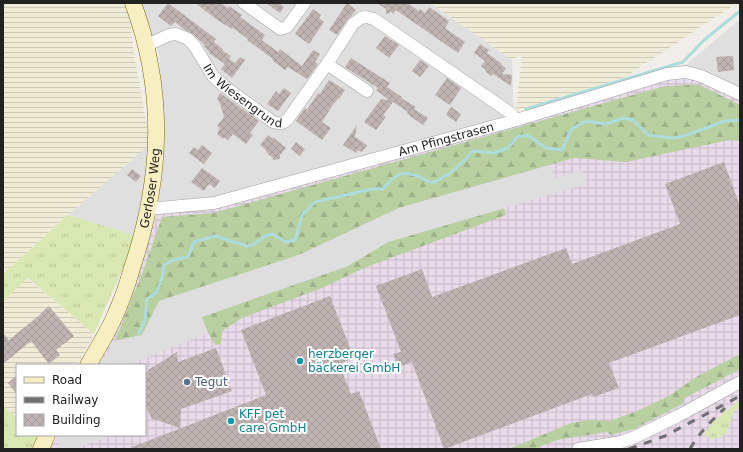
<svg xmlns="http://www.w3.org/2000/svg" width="743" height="452" font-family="'DejaVu Sans',sans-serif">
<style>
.residential{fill:#e0dfdf}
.industrial{fill:url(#industrial-grid)}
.farmland{fill:url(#farmland-rules)}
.grass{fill:url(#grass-tufts)}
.forest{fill:url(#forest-firs)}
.parking{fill:#dedede}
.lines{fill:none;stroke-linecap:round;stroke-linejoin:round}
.stream{stroke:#acdddc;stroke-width:3}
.building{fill:url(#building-cross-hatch)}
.street-casing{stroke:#9f9f9f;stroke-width:13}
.secondary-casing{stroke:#776a0a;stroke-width:17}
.street{stroke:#fff;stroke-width:12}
.secondary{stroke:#f7eec1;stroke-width:16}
.rail{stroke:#707070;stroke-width:3;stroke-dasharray:8 8;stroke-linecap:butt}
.culture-dot{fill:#0f9aa8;stroke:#fff;stroke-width:1.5}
.service-dot{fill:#5c6f8a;stroke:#fff;stroke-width:1.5}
.labels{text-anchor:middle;stroke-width:4;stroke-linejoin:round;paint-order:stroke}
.street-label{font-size:12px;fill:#222;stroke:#fff}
.culture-label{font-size:12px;fill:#0d838f;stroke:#fff;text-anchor:start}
.service-label{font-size:12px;fill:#4e5e75;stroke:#fff;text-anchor:start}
</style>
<defs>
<pattern id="industrial-grid" width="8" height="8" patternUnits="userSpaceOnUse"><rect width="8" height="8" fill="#e9dbea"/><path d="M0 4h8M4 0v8" fill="none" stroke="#c8bcc8"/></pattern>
<pattern id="farmland-rules" width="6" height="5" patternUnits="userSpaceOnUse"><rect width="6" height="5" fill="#efebd6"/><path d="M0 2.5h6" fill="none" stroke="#cdc9b7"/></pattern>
<pattern id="grass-tufts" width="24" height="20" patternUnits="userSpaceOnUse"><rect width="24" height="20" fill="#d9e8b2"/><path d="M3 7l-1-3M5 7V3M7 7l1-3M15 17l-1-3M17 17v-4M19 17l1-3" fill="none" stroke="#bac799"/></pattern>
<pattern id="forest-firs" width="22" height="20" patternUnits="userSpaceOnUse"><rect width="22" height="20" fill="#b8cfa0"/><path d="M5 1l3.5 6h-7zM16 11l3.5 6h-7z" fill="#9eb18a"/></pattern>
<pattern id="building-cross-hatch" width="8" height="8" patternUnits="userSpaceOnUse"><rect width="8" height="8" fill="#bfb4b2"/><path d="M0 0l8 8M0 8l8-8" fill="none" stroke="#a49a99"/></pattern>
</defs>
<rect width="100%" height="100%" fill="#f1ede9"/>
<!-- residential -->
<g class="residential">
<polygon points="141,3 430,3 512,60 514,125 158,212 165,135 159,55"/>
<polygon points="740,19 740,88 687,64"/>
<polygon points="150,144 137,236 68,215"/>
</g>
<!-- industrial -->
<polygon class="industrial" points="687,64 740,88 740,449 50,449 57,435 145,435 145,365 94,365 122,313 158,212 514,125"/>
<!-- farmland -->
<g class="farmland">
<polygon points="3,3 126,3 130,18 133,49 150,144 68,215 3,274"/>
<polygon points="430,3 737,3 625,77 516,111 522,54 512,60"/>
<polygon points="27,278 94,334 77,365 17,365 17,418 3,406 3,301"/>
</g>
<!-- grass -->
<g class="grass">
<polygon points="68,215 137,236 94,334 28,278 3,301 3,274"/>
<polygon points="738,401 740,404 740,406 733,413 727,433 720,437 711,439 704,435 713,422"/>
<polygon points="3,406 17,418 17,435 36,435 38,437 34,449 3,449"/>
</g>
<!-- forest -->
<g class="forest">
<polygon points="682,85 700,85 740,105 740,141 729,140 626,162 574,158 399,208 299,255 159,301 142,335 115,341 145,266 162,217 213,213 661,87"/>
<polygon points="504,208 506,215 364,268 322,288 242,318 222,331 221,344 215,345 208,333 201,317 348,266 388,242"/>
<polygon points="740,354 740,369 685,398 682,404 634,429 611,435 607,432 557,440 534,449 509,449 571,423 590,420 610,421 637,411 669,396 698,376"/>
</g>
<!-- parking -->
<g class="parking">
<polygon points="550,165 555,178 581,170 587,184 388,242 348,266 202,317 208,333 128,365 100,365 115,341 142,335 159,301 299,255 399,208"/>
<polygon points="59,435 113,435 74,449 60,449 57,439"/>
</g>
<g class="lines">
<!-- stream -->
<g class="stream">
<polyline points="526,109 683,62 704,40 740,11"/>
<path d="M139 333 145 320 147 299 157 292 162 278 164 265 173 260 188 257 194 242 215 236 247 246 253 245 265 236 273 234 285 242 295 240 302 215 315 202 372 189H383C387 185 392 178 398 175 410 170 421 178 432 183L449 174 466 159 470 154 473 151 493 153 508 148 517 137 527 135 546 148 562 150 571 130 585 121 606 124 623 118 633 120 648 135 673 138 687 135 725 121 740 120"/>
</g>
</g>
<!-- building -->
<g class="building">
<polygon points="168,3 216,39 214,42 223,49 222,50 231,56 229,59 235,63 240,57 245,60 232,78 221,69 225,64 209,53 210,52 204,47 205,45 193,34 185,30 175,22 171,26 158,16"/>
<polygon points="195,3 220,3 228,8 229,6 242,15 240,17 265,35 262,40 278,52 280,49 302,66 313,50 320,54 315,62 318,64 307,79 288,67 285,70 272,60 273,59 247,40 248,39 233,28 232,29 219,21"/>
<polygon points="266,3 279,3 284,7 280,13"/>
<polygon points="347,3 356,10 352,15 347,20 337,35 329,30"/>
<polygon points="377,3 407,3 419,11 420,9 425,13 429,7 449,21 445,28 465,42 458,53 396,10 393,14 391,12 386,14 386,9"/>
<polygon points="313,9 321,15 319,18 324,22 309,44 295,34"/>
<polygon points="385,36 399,45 389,58 376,48"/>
<polygon points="480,44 489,50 487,53 502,64 501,65 506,68 502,74 512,75 511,86 493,74 491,76 485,71 486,70 481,66 485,61 474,53"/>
<polygon points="733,56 734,70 718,72 716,57"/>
<polygon points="351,58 390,83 387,87 402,97 401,98 416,107 414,109 428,118 423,125 410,116 407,113 408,112 393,102 383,115 386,117 376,130 364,122 381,99 389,100 376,90 378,88 345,67"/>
<polygon points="420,60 429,66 420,77 412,71"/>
<polygon points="447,78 461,88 450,105 435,95"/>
<polygon points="329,80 345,90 339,99 338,98 335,103 333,102 334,103 322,122 331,128 322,140 296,121 305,108 307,110 318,93 320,94"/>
<polygon points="284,88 291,93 278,111 267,104 276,91 279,94"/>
<polygon points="220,93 259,121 250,133 253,135 246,144 233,134 228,140 224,137 223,139 217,134 220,128 217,126 224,117 220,103 217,99"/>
<polygon points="451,107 461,114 456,122 446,115"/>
<polygon points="357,125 355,137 367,145 362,152 358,150 356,153 343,145"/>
<polygon points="268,135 272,138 274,138 286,148 280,155 280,159 273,160 273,158 268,154 265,149 260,145"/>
<polygon points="296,142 305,149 300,156 291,149"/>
<polygon points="202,145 212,153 204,164 189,153 194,147 198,150"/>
<polygon points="724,162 740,206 740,315 609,363 619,388 593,397 592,394 444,449 412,362 398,367 393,354 401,352 376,286 422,269 432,297 566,248 572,264 680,224 665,184"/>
<polygon points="202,168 220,181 215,188 209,184 204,191 191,182"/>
<polygon points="132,169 141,176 136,182 127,175"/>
<polygon points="330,296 354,358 339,364 351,394 359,391 381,449 127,449 266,395 241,330"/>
<polygon points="49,306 74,336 56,350 60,355 49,364 31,341 3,364 3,333 9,340 42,313 41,313"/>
<polygon points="216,348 232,391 181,409 180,428 154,419 152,420 149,412 145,407 145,374 149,372 148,370 177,352 178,362"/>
<polygon points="17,375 17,394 8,383"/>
</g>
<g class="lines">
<defs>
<g id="street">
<polyline points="244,3 280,29 287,27 304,4"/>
<path id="s1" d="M147 45 169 35 176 34 188 39 194 45 213 76 224 86 273 122C280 124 283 124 288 119L327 64 353 24 361 18 366 17 374 19 512 114 513 121"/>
<polyline points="327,64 367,91"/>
<path id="s2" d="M148 209 214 203 513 121 667 74 686 72 701 76 740 94"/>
<polyline points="578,449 621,442 635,437 678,416 740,382"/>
</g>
<g id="secondary">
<path id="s3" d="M88 365C97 350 106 335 113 320 121 303 127 286 132 268 162 179 166 92 133 3"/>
<polyline points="41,449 47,435"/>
</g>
</defs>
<!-- street casing -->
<use href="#street" class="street-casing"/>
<!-- secondary casing -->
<use href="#secondary" class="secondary-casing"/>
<!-- street -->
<use href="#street" class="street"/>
<!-- secondary -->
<use href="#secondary" class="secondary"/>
<!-- rail -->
<g class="rail">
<polyline points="629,449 665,436 740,396"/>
<path d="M690 449C699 433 712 420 725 408"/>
</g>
</g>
<!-- markers -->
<g class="culture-dot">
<circle cx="300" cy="361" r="4"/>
<circle cx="231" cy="421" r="4"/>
</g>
<circle class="service-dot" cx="187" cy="382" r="4"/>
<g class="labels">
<!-- street labels -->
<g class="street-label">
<text dy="4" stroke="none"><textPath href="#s1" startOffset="125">Im Wiesengrund</textPath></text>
<text dy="4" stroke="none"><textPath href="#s2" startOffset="307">Am Pfingstrasen</textPath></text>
<text dy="4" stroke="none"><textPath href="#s3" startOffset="189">Gerloser Weg</textPath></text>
</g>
<!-- culture labels -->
<g class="culture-label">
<text x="308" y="358">herzberger<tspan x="308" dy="14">bäckerei GmbH</tspan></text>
<text x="239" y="418">KFF pet<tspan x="239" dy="14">care GmbH</tspan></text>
</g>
<!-- service labels -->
<g class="service-label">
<text x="195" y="386">Tegut</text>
</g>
</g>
<!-- border -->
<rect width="743" height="452" fill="none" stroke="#222222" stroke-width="8"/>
<!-- legend -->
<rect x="16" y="364" width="130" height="72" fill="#ffffff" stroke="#a7a7a7"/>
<rect x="24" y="377" width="20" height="6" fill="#f7eec1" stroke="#a7a7a7"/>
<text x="52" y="384" font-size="12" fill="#222222">Road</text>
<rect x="24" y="397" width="20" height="6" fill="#707070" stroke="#a7a7a7"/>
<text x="52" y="404" font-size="12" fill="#222222">Railway</text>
<rect x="24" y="414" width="20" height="12" fill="url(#building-cross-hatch)" stroke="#a7a7a7"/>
<text x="52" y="424" font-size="12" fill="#222222">Building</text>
</svg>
